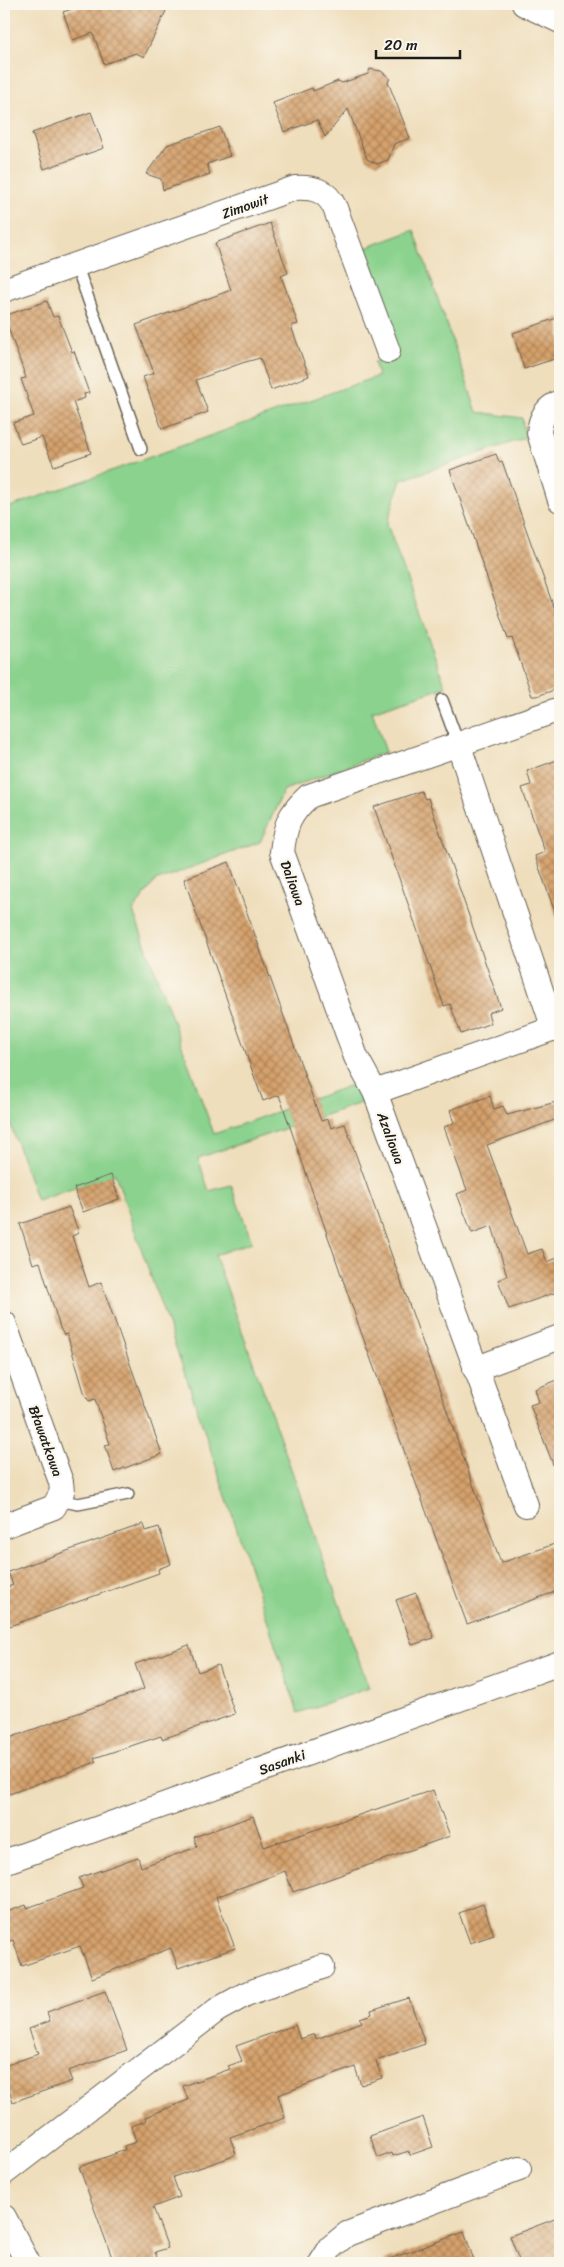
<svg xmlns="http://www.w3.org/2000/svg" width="564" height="2267" font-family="Sriracha,sans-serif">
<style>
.grass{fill:#8ad28d;stroke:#537754}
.building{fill:url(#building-cross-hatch)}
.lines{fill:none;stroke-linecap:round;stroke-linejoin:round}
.service-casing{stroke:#666054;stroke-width:14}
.minor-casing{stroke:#666054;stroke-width:26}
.service{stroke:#fff;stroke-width:11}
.minor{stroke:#fff;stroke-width:24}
.labels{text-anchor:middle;stroke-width:4.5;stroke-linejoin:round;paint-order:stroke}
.street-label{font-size:14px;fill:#1c1c1c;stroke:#fbf7ec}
</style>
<defs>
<pattern id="building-cross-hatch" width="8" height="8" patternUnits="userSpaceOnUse" patternTransform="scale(1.25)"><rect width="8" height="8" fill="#d5a16c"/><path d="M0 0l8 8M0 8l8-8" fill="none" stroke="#ac8258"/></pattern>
</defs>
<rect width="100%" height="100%" fill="#fbf7ec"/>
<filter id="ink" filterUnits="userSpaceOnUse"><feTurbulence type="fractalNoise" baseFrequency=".02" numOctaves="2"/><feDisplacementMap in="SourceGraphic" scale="10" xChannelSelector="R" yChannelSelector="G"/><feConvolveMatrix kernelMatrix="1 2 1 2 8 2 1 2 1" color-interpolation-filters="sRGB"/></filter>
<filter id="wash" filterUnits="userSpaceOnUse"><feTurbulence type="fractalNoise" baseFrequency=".0096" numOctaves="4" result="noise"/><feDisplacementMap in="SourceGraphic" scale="20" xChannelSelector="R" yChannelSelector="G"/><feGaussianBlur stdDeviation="1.12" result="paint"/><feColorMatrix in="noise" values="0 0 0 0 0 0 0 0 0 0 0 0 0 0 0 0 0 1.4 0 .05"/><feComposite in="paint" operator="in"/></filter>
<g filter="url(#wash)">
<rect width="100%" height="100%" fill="#efdebc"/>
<!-- grass -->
<polygon class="grass" points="414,230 477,412 522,418 525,438 401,480 387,524 446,687 372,711 386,752 284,790 260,842 155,881 133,911 214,1134 357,1083 364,1102 198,1158 209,1191 231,1185 252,1242 215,1255 369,1688 298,1713 190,1388 115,1174 37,1201 4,1106 4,509 378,376 374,362 396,355 360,250"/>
<g id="blocks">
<!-- building -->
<g class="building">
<polygon points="87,4 152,4 166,11 144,57 136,53 104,64 93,33 73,40 63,12"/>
<polygon points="370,69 381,71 390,78 388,82 410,138 394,144 388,160 377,164 367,159 348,109 325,137 317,120 284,132 273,103 312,88 313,91 338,81 342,83 368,74"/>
<polygon points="91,112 104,148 44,169 32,133"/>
<polygon points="220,127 230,156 207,164 210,174 163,190 161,179 146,174 167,145"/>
<polygon points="270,223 288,273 281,276 298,324 291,326 309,376 271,390 260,358 242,363 196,380 208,412 162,429 143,377 154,373 136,325 231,290 215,243"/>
<polygon points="47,301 53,317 58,316 72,352 74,351 89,393 84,394 85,398 73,402 91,453 54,466 42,437 21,444 13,423 34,416 21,379 26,378 4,316"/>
<polygon points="560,317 560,357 524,369 513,333"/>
<polygon points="496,454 499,462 502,461 560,625 560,688 537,696 532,696 512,638 508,639 450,470"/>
<polygon points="560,759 560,918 557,918 535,856 545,852 522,788 531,785 527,771"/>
<polygon points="421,791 425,799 428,798 501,1008 488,1013 491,1023 461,1034 450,1004 444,1006 374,807"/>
<polygon points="229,862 321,1121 328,1119 331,1128 345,1124 501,1563 560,1542 560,1590 467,1624 361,1332 279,1095 263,1101 184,879"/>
<polygon points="490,1096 494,1109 503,1106 507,1115 560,1101 560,1118 487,1145 527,1254 542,1249 547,1262 560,1257 560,1291 509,1309 498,1280 507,1276 492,1226 472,1233 457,1194 467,1190 444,1127 454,1123 450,1110"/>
<polygon points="111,1175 119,1199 83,1212 74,1188"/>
<polygon points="69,1207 79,1233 72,1236 89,1287 101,1282 162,1454 114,1472 105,1445 110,1444 95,1399 89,1401 85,1395 67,1334 64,1335 60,1328 40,1262 33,1264 20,1224"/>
<polygon points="560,1379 560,1477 558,1477 530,1405 539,1402 535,1389"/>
<polygon points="143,1524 145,1531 159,1527 171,1564 158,1569 159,1573 4,1628 4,1588 13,1585 8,1572"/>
<polygon points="416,1593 434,1638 412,1645 396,1600"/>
<polygon points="189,1645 198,1672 218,1665 235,1714 162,1739 161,1736 94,1758 96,1762 4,1796 4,1740 144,1689 135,1664"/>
<polygon points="433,1790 450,1836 293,1892 285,1871 216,1897 235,1948 178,1968 171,1948 92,1978 80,1946 22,1966 13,1940 4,1943 4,1913 26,1905 27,1908 83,1888 79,1878 138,1857 141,1867 197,1847 194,1837 253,1816 264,1847"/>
<polygon points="483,1904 494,1935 470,1943 459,1913"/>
<polygon points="105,1991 127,2050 68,2071 72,2081 13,2102 4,2076 4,2066 38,2054 29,2029 50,2021 47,2012"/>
<polygon points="409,1998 425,2044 376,2061 382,2078 361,2085 355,2067 278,2095 285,2118 230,2137 236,2154 231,2157 173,2177 180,2197 153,2207 168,2248 155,2252 159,2263 114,2263 79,2167 125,2150 124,2146 136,2142 131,2126 146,2121 145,2117 188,2100 183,2086 230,2069 228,2066 242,2061 236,2046 295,2025 300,2039 315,2034 316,2039 362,2022 360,2018 372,2014 371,2010"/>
<polygon points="423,2117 433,2147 410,2155 409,2151 393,2156 392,2153 378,2158 370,2136"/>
<polygon points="560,2217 560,2263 520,2263 510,2236"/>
<polygon points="464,2232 475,2263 385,2263 384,2261"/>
</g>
</g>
</g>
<g filter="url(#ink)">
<use href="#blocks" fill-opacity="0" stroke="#666054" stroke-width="1"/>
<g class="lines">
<defs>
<g id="service">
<polyline points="76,264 141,449"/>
<polyline points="442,700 459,746"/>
<polyline points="59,1500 78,1504 128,1494"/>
</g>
<g id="minor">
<polyline points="524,4 560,21"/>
<path d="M4 290 295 188C313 187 327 190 335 208L388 351"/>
<path d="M560 402C546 408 540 418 539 433L560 500"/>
<polyline points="459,746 554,1029"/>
<path d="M375 1092 356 1057 282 852C285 825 289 814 309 796L560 709"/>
<polyline points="4,1323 61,1482 62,1492 54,1507 4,1526"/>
<polyline points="475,1369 560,1337"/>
<polyline points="526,1505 375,1092 560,1026"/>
<polyline points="4,1862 560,1663"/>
<polyline points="4,2173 217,2010 246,1994 322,1967"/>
<polyline points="4,2217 28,2263"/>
<polyline points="321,2263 331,2247 347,2234 519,2169"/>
</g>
</defs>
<!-- service casing -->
<use href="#service" class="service-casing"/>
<!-- minor casing -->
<use href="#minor" class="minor-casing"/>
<!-- service -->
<use href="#service" class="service"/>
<!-- minor -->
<use href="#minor" class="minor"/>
</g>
</g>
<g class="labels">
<!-- street labels -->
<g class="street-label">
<text transform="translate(245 206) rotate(-19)" y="5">Zimowit</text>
<text transform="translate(293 883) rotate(70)" y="5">Daliowa</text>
<text transform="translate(391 1138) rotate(70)" y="5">Azaliowa</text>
<text transform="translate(46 1441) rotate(70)" y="5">Bławatkowa</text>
<text transform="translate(282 1762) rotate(-20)" y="5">Sasanki</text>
</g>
</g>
<!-- margin -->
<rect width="564" height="2267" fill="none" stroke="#fbf7ec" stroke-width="20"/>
<!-- scale -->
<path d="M376 50v8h84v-8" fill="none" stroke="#1c1c1c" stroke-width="2.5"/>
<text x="384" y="50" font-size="15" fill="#1c1c1c" stroke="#fbf7ec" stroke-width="4" paint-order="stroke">20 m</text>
</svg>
